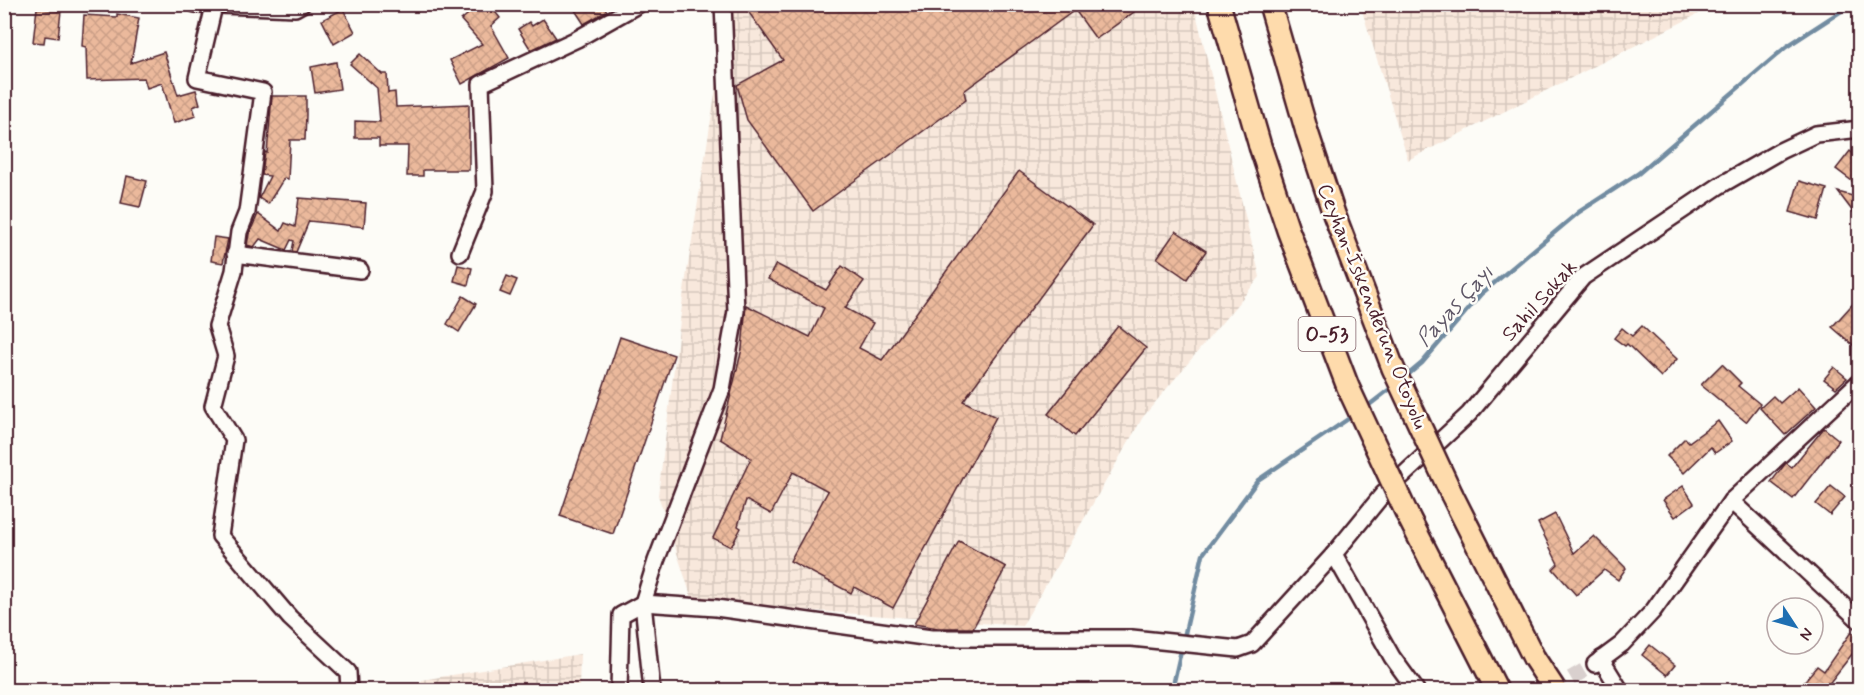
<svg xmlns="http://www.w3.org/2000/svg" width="1864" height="695" font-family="Mynerve,sans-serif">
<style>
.industrial{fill:url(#industrial-grid)}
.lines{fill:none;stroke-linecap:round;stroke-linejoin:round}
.stream{stroke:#728ca1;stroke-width:4.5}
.building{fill:url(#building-cross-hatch);stroke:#4a1f2b;stroke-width:1.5}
.minor-tunnel{stroke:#d9d0ce;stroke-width:15;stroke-dasharray:15 8;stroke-linecap:butt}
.minor-casing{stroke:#4a1f2b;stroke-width:20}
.highway-casing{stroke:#4a1f2b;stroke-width:26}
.minor{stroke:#fdfcf7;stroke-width:15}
.highway{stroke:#fedbac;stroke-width:21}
.highway-bridge-casing{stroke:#4a1f2b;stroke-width:26;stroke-linecap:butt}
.highway-bridge{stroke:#fedbac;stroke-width:21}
.labels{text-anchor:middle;stroke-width:5;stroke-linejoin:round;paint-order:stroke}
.shield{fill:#fdfcf7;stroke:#806168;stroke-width:1.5}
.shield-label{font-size:20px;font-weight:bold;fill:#4a1f2b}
.street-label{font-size:21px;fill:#4a1f2b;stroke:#fdfcf7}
.water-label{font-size:22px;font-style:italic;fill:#5e5666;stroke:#fdfcf7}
</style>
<defs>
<pattern id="industrial-grid" width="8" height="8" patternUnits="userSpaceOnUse" patternTransform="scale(1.5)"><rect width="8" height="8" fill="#f8e8dc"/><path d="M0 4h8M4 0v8" fill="none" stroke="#d6c7bd"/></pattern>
<pattern id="building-cross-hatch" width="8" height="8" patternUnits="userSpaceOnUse" patternTransform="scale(1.5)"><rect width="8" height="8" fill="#ebb99c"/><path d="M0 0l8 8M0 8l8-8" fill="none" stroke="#cb9f87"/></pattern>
</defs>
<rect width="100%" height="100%" fill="#fdfcf7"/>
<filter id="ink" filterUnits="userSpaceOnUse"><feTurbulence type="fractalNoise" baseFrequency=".0167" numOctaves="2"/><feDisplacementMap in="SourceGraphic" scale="12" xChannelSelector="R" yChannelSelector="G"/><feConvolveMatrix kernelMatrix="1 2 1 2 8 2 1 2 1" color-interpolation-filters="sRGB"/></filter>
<g filter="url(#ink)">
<!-- industrial -->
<g class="industrial">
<polygon points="1360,4 1716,4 1716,5 1408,160"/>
<polygon points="729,5 1194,5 1260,277 1143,417 1022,626 693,602 658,495 683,297"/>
<polygon points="580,654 579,690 414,690 422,680"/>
</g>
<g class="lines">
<!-- stream -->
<g class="stream">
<polyline points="1404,378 1422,363 1481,294 1579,212 1639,173 1786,47 1852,4"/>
<polyline points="1364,409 1395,385"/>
<polyline points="1172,690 1203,554 1258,480 1354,415"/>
</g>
</g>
<!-- building -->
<g class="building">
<polygon points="469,4 489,4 500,18 491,26 509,58 462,84 450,60 482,44 461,20 473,10"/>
<polygon points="571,4 602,4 607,11 584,24"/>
<polygon points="755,4 1128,4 1134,12 1096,39 1075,10 964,91 966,100 813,211 747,120 737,85 783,60 747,10"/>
<polygon points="37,8 61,11 58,38 45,36 44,43 33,42"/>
<polygon points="343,9 355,32 334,44 322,20"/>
<polygon points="117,14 139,18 131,63 164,52 178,95 196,90 200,104 193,107 196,116 174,123 162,83 147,88 144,78 87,80 86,47 82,46 84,15 117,17"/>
<polygon points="543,19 556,38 531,50 518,29 529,22 532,26"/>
<polygon points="360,54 382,74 387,74 388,93 395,92 396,107 469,104 469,170 423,170 423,176 407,176 408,146 379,146 379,138 355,138 355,121 380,122 377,88 350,64"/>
<polygon points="336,62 340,89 315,93 311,67"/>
<polygon points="272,96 306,96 306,115 305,140 290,140 288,179 284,178 268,204 259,198 270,176 262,175 265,152 267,153"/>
<polygon points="1850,151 1860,159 1860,187 1836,169"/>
<polygon points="1019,171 1093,225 963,401 996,417 893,608 854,587 851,593 790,561 828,491 793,472 771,514 746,500 738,526 741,528 731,547 713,538 751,458 720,439 742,349 746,305 810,337 824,308 768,279 776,264 826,290 842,266 864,281 845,308 873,323 859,348 882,360"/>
<polygon points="127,176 147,181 140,207 121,203"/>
<polygon points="1799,181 1827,189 1818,220 1790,212"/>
<polygon points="1838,192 1860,198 1860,221"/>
<polygon points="299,198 366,203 364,227 309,221 296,252 292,251 294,241 291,240 286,250 260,239 254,247 247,245 249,234 258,214 281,231 285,223 295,227"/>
<polygon points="1176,231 1206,251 1187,279 1157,258"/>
<polygon points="214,237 228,239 223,263 211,261"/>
<polygon points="458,265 472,268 468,285 454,281"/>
<polygon points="507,276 517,280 510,296 500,292"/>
<polygon points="463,296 476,304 459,332 447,324"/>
<polygon points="1860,296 1860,351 1832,327"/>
<polygon points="1118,326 1146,348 1075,436 1048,414"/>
<polygon points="1642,326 1677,359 1661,377 1627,344 1625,346 1614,338 1622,328 1632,336"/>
<polygon points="620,337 674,355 613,534 560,516"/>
<polygon points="1722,364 1741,383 1738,386 1760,404 1746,422 1701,385"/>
<polygon points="1834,367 1847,378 1836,388 1824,379"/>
<polygon points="1798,387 1816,407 1785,435 1760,408 1773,396 1780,403"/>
<polygon points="1718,421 1732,441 1715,453 1711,447 1684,473 1667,456 1685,438 1689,442"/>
<polygon points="1824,428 1839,440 1793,499 1771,482 1786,463 1792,467"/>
<polygon points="1683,486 1694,503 1675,517 1663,500"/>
<polygon points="1831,486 1845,497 1830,515 1816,504"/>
<polygon points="1555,514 1574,553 1594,536 1626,568 1618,580 1604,570 1576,595 1553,569 1558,564 1538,523"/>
<polygon points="959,541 1006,567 973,628 938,628 914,624"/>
<polygon points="1851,632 1860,639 1860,644 1824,690 1810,690 1802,684 1817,666 1824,671"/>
<polygon points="1650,645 1675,665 1667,675 1642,655"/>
</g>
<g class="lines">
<!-- minor-tunnel -->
<polyline class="minor-tunnel" points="1551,690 1595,664"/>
<defs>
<g id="minor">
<polyline points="195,4 295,8 302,4"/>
<polyline points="214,6 197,78 263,92 247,212 239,232 234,271 217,326 226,356 213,406 234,440 220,536 290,618 348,672 349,690"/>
<polyline points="460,253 485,191 481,84 577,39 639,4"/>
<polyline points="235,254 360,270"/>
<polyline points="1731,501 1860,621"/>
<polyline points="1334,554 1392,657 1416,690"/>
<polyline points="1601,659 1620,690"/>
<polyline points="1595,664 1622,644 1653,611 1731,501 1860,381"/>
<polyline points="619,690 621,615 643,603 716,608 931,638 1132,638 1238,649 1252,644 1334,554 1383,494 1469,414 1583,277 1719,186 1780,151 1816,134 1860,129"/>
<polyline points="652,690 643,603 656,561 722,389 736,311 723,4"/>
</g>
<g id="highway">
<polyline points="1219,4 1260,146"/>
<polyline points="1270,4 1307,132"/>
<polyline points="1452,495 1534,658"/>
<polyline points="1408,516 1497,690"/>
</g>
</defs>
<!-- minor casing -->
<use href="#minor" class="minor-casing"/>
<!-- highway casing -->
<use href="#highway" class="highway-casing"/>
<!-- minor -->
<use href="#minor" class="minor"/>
<!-- highway -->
<use href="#highway" class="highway"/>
<defs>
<g id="highway-bridge">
<polyline points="1307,132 1334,214 1393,368 1452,495"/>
<polyline points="1260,146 1288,230 1348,387 1408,516"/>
<polyline points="1534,658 1555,690"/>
</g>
</defs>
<!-- highway-bridge casing -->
<use href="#highway-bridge" class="highway-bridge-casing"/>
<!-- highway-bridge -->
<use href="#highway-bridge" class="highway-bridge"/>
</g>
</g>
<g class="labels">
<!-- shield labels -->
<rect class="shield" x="1298.5" y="317" width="57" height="34" rx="4.5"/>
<g class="shield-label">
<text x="1327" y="341">O-53</text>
</g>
<!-- street labels -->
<g class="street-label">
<text transform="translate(1539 300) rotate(-48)" y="7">Sahil Sokak</text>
<text transform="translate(1373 306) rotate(68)" y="7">Ceyhan-İskenderun Otoyolu</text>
</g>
<!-- water labels -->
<g class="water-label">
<text transform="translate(1454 305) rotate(-47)" y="8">Payas Çayı</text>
</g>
</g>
<!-- margin -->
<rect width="1864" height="695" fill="none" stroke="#fdfcf7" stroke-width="24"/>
<rect x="12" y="12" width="1840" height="671" fill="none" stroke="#4a1f2b" stroke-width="2" filter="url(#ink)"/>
<!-- north arrow -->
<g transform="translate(1795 626) rotate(126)"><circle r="28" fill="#fdfcf7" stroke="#b5a4a5" stroke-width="1.5"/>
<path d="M0-4.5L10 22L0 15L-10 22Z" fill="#1f6fb2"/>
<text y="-9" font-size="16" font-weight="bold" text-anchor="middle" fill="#4a1f2b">N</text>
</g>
</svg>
